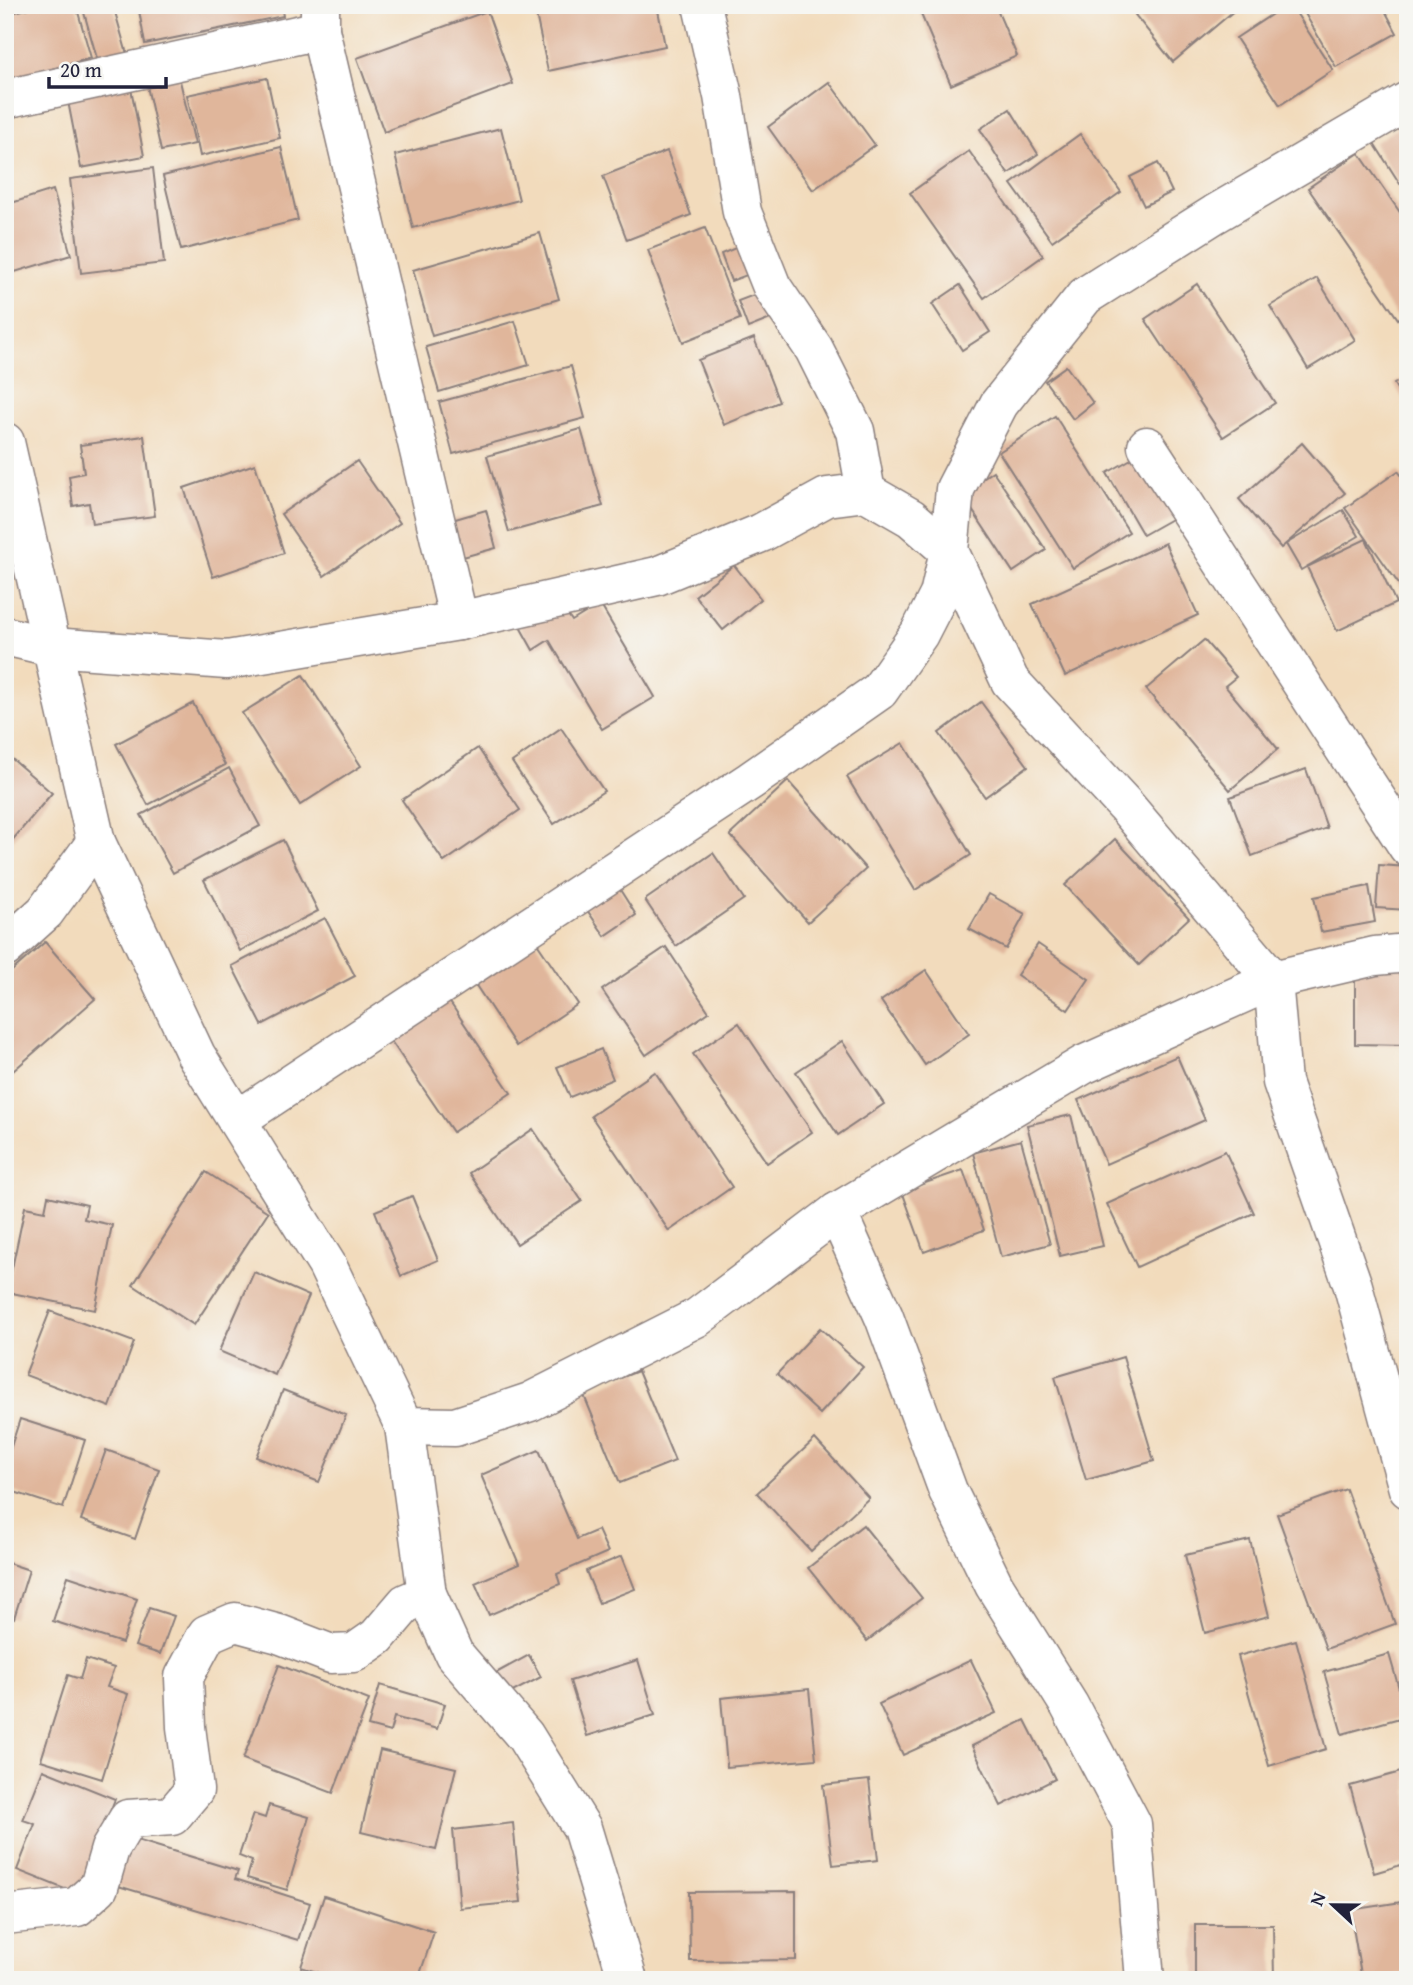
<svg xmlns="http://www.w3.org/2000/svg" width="1413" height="1985" font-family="'Gentium Book Plus',serif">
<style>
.building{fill:#e0b69b}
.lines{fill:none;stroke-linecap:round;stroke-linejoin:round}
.street-casing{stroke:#8a7e7c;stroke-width:41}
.street{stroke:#fff;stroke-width:38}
</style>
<rect width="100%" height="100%" fill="#f6f6f2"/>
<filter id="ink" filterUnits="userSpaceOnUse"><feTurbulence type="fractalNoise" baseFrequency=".0143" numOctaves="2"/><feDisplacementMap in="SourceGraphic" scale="14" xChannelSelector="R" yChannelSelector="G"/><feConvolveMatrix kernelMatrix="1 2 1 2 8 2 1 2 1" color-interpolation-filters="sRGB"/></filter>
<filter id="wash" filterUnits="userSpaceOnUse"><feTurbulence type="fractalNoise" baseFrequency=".00686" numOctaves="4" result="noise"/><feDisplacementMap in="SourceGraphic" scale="28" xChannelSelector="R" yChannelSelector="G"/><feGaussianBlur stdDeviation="1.57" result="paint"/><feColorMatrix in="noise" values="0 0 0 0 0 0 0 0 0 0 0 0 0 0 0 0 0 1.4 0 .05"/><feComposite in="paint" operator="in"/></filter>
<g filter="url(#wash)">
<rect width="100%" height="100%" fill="#f2dbbc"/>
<g id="blocks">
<!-- building -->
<g class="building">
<polygon points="40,5 76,5 91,58 5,82 5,15"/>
<polygon points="98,5 113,5 127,54 98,62 83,9"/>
<polygon points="138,5 281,5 283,16 145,44"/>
<polygon points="534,5 657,5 665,46 548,71"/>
<polygon points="936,5 995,5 1017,56 951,85 920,12"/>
<polygon points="1147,5 1233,5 1236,9 1173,62 1135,15"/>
<polygon points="1286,5 1291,5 1333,70 1280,105 1236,38"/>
<polygon points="1300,5 1382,5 1397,33 1336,67"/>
<polygon points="487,11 513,84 384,132 357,58"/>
<polygon points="176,64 195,144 161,151 144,72"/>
<polygon points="129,78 144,156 81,168 66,91"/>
<polygon points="267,78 280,138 200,156 187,95"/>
<polygon points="829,82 875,145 813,190 768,127"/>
<polygon points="1010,109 1038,154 1008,174 980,129"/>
<polygon points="1408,121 1408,179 1400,184 1374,143"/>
<polygon points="501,128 519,200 413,228 395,155"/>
<polygon points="1080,134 1121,192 1052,241 1011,184"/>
<polygon points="281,147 298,220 181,250 163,176"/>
<polygon points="667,151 691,215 627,240 603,176"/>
<polygon points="969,151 1043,256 984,298 910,193"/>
<polygon points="1359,153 1408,224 1408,312 1398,319 1308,188"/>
<polygon points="1158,163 1172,192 1144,206 1130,177"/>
<polygon points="153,168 164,263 81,273 70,179"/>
<polygon points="53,190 71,255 5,275 5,205"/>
<polygon points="705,228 740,319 683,342 648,250"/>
<polygon points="540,233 559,299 432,336 413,270"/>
<polygon points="745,244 755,272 731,281 721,254"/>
<polygon points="1317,278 1355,340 1308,369 1270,306"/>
<polygon points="1197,284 1275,403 1223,437 1145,319"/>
<polygon points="960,285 990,332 962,350 932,304"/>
<polygon points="767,290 778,316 748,328 738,301"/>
<polygon points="515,321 529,365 439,392 426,347"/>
<polygon points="754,338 779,402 724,425 698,360"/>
<polygon points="571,366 585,418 453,454 439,402"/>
<polygon points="1066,366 1093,403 1073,419 1045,381"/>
<polygon points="1408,376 1408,407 1394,384"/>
<polygon points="1055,416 1129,532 1073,568 999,452"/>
<polygon points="581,429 603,506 509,532 487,456"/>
<polygon points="144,436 155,516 92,524 89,503 73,506 69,476 84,473 80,445"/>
<polygon points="1302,443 1345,493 1281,548 1239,499"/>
<polygon points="1138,455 1175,517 1143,535 1107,473"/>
<polygon points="357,461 400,523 324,576 281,514"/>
<polygon points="255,464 284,553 213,577 184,488"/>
<polygon points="993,471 1046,550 1013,572 961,493"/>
<polygon points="1398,471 1408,484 1408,597 1345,508"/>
<polygon points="486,510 496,548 463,557 452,520"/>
<polygon points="1343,510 1359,536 1301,570 1286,544"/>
<polygon points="1366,539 1396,603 1337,631 1307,567"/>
<polygon points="1165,543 1198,615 1065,676 1032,604"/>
<polygon points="734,565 761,599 723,630 695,596"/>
<polygon points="559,601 572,621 600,604 655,697 602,729 549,640 533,650 519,625"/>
<polygon points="1204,640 1236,677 1225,686 1278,749 1230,790 1146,689"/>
<polygon points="303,675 361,766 300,805 242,713"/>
<polygon points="981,702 1028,766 985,797 939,733"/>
<polygon points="193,703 225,765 148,805 116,744"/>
<polygon points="561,728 604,791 554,824 512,762"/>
<polygon points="903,743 971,855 915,890 847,777"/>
<polygon points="478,748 520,810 444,862 402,800"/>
<polygon points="5,753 52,793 5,849"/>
<polygon points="229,768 260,826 173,873 141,815"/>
<polygon points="1306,769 1327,828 1252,856 1230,797"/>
<polygon points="788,781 866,869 808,922 730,835"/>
<polygon points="1115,839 1189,918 1139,965 1065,885"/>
<polygon points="283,840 318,911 240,951 204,880"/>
<polygon points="713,853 744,899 676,946 645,900"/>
<polygon points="1379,865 1408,867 1408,910 1376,908"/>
<polygon points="617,885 636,915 605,936 585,907"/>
<polygon points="1369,886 1375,922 1321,932 1314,897"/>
<polygon points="989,894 1025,914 1006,949 969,929"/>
<polygon points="325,918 355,976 262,1025 232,966"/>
<polygon points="45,942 95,999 5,1078 5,977"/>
<polygon points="536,942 578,1004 516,1046 475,984"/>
<polygon points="1038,944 1089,979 1068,1010 1017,975"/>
<polygon points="666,947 709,1012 646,1055 602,990"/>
<polygon points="1355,965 1408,966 1408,1045 1355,1044"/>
<polygon points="926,970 969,1034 925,1065 881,1001"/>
<polygon points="449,1001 511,1093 453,1132 391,1041"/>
<polygon points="739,1023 812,1132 767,1163 693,1054"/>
<polygon points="842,1041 884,1104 838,1135 796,1072"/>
<polygon points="601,1049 613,1079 570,1097 557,1067"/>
<polygon points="1177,1056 1205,1120 1106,1164 1078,1100"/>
<polygon points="655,1072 732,1187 669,1231 591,1116"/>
<polygon points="1071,1115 1103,1246 1060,1256 1027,1125"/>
<polygon points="533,1129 582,1201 517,1244 469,1173"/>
<polygon points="1021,1140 1050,1244 1001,1257 973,1153"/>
<polygon points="1225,1151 1254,1213 1137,1267 1107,1204"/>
<polygon points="963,1170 984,1230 924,1252 902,1191"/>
<polygon points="206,1172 268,1212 194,1325 133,1285"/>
<polygon points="48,1196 87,1205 84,1219 112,1225 95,1310 7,1292 25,1207 45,1211"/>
<polygon points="412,1196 438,1260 401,1276 375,1211"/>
<polygon points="254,1272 309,1296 275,1375 219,1351"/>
<polygon points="50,1311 134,1342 110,1407 25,1375"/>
<polygon points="820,1328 863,1367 820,1414 777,1374"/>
<polygon points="1123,1357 1154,1461 1086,1480 1055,1377"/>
<polygon points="638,1371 675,1461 620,1483 583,1393"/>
<polygon points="283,1390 346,1415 319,1482 256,1457"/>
<polygon points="20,1419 85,1440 63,1508 5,1489 5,1465"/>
<polygon points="815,1439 869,1498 811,1551 757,1493"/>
<polygon points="106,1450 159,1469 135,1539 81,1520"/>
<polygon points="539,1450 577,1539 598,1530 608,1552 557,1574 560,1584 489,1615 475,1583 519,1564 481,1475"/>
<polygon points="1346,1489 1395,1624 1326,1649 1277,1514"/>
<polygon points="863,1525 922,1598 867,1641 808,1568"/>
<polygon points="1250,1540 1269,1616 1205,1633 1185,1555"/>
<polygon points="622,1556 635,1589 599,1603 586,1571"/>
<polygon points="5,1562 29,1570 14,1618 5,1616"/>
<polygon points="68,1576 137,1599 122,1643 53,1621"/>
<polygon points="149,1608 174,1616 160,1654 135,1646"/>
<polygon points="1296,1640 1326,1749 1269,1766 1238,1656"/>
<polygon points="1389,1654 1407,1716 1342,1734 1324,1672"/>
<polygon points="529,1655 541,1677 507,1695 496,1673"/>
<polygon points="86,1659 114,1668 107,1687 128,1694 102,1779 41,1760 68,1675 80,1679"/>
<polygon points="638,1660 655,1715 587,1736 570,1681"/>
<polygon points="971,1660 996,1713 903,1755 879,1704"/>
<polygon points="279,1665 369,1700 333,1793 243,1759"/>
<polygon points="380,1685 445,1704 437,1729 394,1717 390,1732 368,1726"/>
<polygon points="809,1689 816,1759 727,1767 721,1698"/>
<polygon points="1025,1720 1055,1779 1001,1806 972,1746"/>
<polygon points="380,1750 456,1768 436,1850 361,1832"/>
<polygon points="43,1770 115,1799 77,1894 17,1870 35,1824 23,1820"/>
<polygon points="1408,1770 1408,1863 1374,1873 1350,1786"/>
<polygon points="869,1780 878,1860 833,1865 823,1785"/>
<polygon points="269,1805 309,1817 287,1890 247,1878 252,1861 239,1856 253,1814 265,1818"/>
<polygon points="513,1823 521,1902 460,1908 453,1830"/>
<polygon points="130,1838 238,1871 235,1879 310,1903 298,1940 115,1885"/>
<polygon points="796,1891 796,1960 690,1961 689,1892"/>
<polygon points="324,1896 434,1932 418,1980 341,1980 301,1967"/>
<polygon points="1408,1901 1408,1973 1362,1980 1350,1910"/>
<polygon points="1195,1925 1273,1925 1274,1980 1195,1980"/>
</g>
</g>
</g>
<g filter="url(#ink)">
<use href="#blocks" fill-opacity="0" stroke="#8a7e7c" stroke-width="2"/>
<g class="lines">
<defs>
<g id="street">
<polyline points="320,5 320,30 459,621"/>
<polyline points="702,5 723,96 742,212 772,287 814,349 855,431 866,492 911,518 949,551 1010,681 1125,805 1273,980 1282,1082 1353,1286 1408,1489"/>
<polyline points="5,99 320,30"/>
<polyline points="5,442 96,842 196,1055 327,1265 404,1426 427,1594 454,1654 525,1736 582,1828 628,1980"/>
<polyline points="1147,446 1408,847"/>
<polyline points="5,636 52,647 227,660 459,621 657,576 761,533 827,497 866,492"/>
<polyline points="5,948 45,912 96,842"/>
<polyline points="237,1120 750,781 879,691 919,634 939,595 949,551 955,489 999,404 1085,296 1215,214 1408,101"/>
<polyline points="837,1212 884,1317 948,1491 994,1585 1069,1705 1132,1824 1145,1980"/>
<polyline points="404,1426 455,1427 530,1402 698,1317 837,1212 1083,1065 1273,980 1375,956 1408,953"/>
<polyline points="5,1915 77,1907 99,1887 110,1849 128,1819 172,1816 194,1790 186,1727 184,1677 207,1634 235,1622 279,1634 331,1654 354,1653 377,1637 406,1603 427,1594"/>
</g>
</defs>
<!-- street casing -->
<use href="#street" class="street-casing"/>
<!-- street -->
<use href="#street" class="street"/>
</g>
</g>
<!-- margin -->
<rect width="1413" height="1985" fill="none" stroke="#f6f6f2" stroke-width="28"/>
<!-- north arrow -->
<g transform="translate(1333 1905) rotate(292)" stroke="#f6f6f2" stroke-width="5" paint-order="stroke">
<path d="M0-5L12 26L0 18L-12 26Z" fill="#22223b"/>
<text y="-10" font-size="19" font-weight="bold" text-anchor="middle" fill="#22223b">N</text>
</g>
<!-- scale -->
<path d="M49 77v10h117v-10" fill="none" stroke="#22223b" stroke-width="3.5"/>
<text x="60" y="77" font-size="21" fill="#22223b" stroke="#f6f6f2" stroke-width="5" paint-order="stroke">20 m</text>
</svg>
